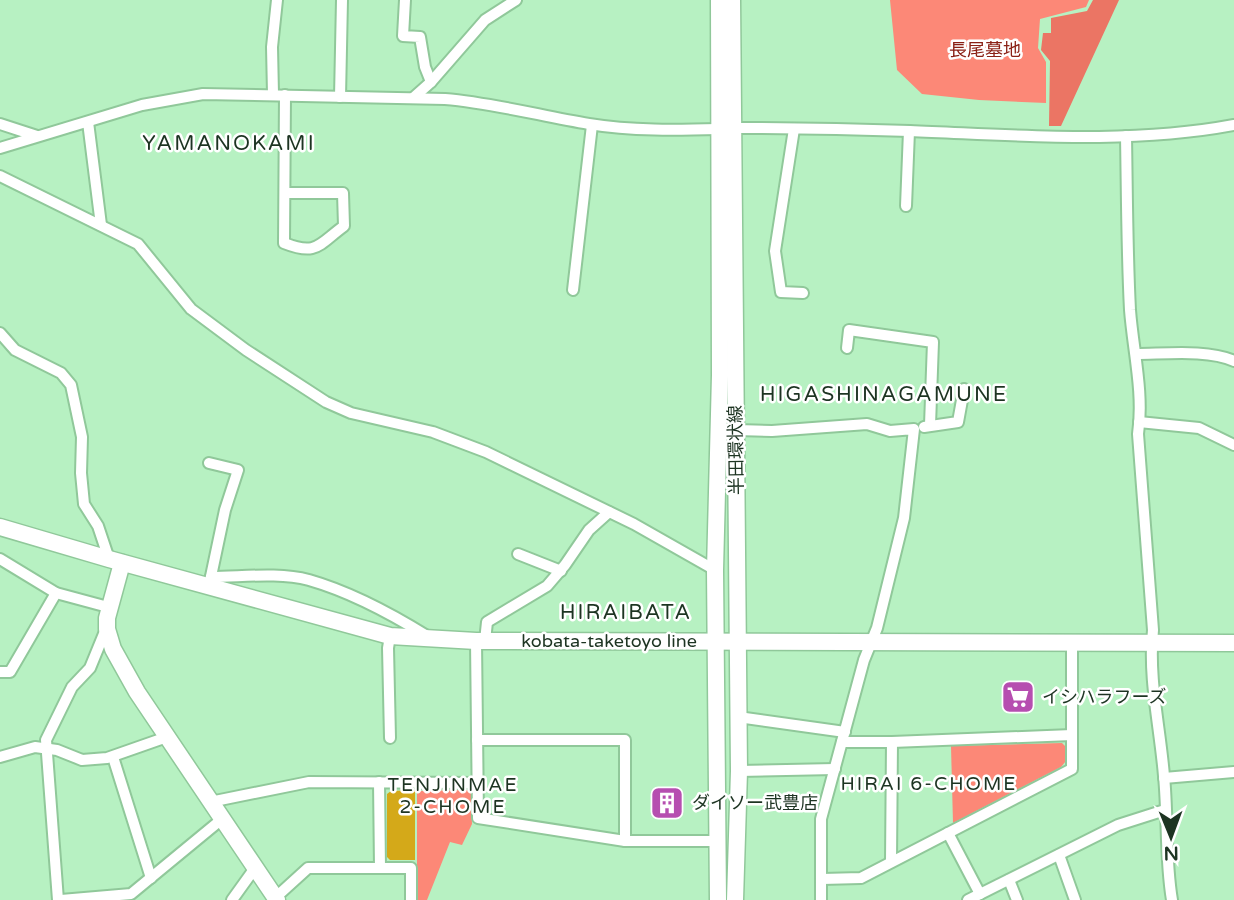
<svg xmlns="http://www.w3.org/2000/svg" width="1234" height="900" font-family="'Varela Round','Noto Sans JP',sans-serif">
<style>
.green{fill:#fc8877}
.forest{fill:#eb7564}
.water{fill:#d4a919}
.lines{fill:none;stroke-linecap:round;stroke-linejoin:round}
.street-casing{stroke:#90c89a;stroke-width:14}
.secondary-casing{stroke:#90c89a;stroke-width:19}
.street{stroke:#fff;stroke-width:10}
.secondary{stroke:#fff;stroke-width:16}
.labels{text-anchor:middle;stroke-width:5;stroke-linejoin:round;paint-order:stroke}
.park-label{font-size:18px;fill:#8b2116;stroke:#fff}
.street-label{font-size:18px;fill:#1d3422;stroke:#fff}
.poi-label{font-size:18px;fill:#1d3422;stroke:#fff;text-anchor:start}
.neighbourhood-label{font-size:19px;letter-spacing:2px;fill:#1d3422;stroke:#fff}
.quarter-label{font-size:21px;letter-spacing:2px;fill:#1d3422;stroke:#fff}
</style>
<rect width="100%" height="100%" fill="#b7f1c2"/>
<!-- green -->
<g class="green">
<polygon points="890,0 1089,0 1086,7 1040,19 1038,48 1046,62 1046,103 979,100 922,94 897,70"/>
<polygon points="1062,743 1066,747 1066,761 1061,767 953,823 951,746"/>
<polygon points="467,790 471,792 472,824 462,845 450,842 427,900 417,900 417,791"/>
</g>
<!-- forest -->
<polygon class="forest" points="1093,0 1119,0 1061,126 1049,126 1050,61 1041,50 1043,33 1051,33 1051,18 1087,11"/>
<!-- water -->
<polygon class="water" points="415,790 415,860 390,860 387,857 387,794 391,791"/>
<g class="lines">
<defs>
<g id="street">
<polyline points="405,0 403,36 420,37 425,67 431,82"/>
<polyline points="273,94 272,47 277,0"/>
<path d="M285 95 284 243C317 256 318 245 344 226L343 193H286"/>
<polyline points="340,97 342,0"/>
<polyline points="413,98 431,82 485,20 516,0"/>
<polyline points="88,122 101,225"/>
<polyline points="0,124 37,136"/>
<path d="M735 128C793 128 852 129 910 131 1017 135 1128 145 1234 125"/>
<polyline points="794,129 775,251 781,292 803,293"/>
<path d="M1126 136C1127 194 1127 252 1130 310 1133 350 1144 393 1138 434L1153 630C1148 678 1160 727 1164 776 1168 817 1165 859 1172 900"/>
<path d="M0 148 142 105 203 94 445 99C494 103 541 116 589 124 632 131 677 130 719 129"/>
<polyline points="0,176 138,244 191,309 246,350 326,402 351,413 433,432 486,452 634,524 715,570"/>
<polyline points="906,206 909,131"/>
<polyline points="573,290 592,125"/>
<polyline points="0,333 15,350 61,373 71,385 82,437 81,473 84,504 98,526 109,559"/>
<polyline points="847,348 849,330 933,342 930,425"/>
<path d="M1136 354C1164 354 1209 349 1234 361"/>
<polyline points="1139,422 1199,428 1234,445"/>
<polyline points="924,427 958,422 964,389"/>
<polyline points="737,430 772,431 867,424 890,431 914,429 904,518 877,628 864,660 821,819 821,900"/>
<polyline points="209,463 238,470 225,510 210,581"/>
<polyline points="518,554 561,571"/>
<polyline points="0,559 56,593 108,607"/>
<path d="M211 577C242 577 278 572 309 580 351 592 390 613 427 636"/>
<polyline points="476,641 478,818 625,841 717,841"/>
<polyline points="485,641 487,622 547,586 565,565 589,530 609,512"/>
<polyline points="0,672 10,672 56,593"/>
<polyline points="738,717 845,732"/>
<polyline points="390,738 388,648 390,636"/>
<polyline points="477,740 625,740 625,841"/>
<polyline points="842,742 892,742 1072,735"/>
<polyline points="0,757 35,747 57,750 82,760 107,758 167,737"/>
<polyline points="113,757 151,878"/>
<polyline points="739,771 835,769"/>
<polyline points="1164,778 1234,772"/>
<polyline points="379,782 380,868"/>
<polyline points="210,802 309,782 477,783"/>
<polyline points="948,833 980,894"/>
<polyline points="1059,855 1075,900"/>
<polyline points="891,862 892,742"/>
<polyline points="822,879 861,878 1072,769 1072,643"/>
<polyline points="1009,880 1017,900"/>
<polyline points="275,898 308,868 411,868 411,900"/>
<polyline points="58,900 46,740 72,687 90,668 106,629"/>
<polyline points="61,900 131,894 222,819"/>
<polyline points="232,900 255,868"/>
<polyline points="968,900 1118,825 1165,810"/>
</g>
<g id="secondary">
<polyline points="732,0 739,771 735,900"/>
<polyline points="0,527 109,559 390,636 476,641 1234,643"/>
<polyline points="122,563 107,618 107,629 113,649 137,692 277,900"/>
<polyline points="718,900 715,570 720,375 719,0"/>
</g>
</defs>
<!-- street casing -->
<use href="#street" class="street-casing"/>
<!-- secondary casing -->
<use href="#secondary" class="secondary-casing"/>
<!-- street -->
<use href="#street" class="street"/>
<!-- secondary -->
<use href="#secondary" class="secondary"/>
</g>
<!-- icons -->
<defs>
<symbol id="supermarket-square" viewBox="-11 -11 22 22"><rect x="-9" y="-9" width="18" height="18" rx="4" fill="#b64eb0" stroke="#fff"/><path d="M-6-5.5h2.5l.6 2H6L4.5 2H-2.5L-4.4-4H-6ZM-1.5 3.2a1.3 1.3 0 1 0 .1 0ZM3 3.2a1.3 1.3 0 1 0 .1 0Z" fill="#fff"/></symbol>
<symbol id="building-square" viewBox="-11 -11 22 22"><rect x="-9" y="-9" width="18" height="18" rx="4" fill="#b64eb0" stroke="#fff"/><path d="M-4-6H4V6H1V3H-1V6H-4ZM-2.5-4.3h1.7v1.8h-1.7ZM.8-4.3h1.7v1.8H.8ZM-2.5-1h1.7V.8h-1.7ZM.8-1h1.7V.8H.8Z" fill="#fff"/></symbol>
</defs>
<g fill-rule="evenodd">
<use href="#supermarket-square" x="999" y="678" width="38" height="38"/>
<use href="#building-square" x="648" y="784" width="38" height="38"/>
</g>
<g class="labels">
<!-- park labels -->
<g class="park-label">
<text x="985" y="56">長尾墓地</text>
</g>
<!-- street labels -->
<g class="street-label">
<text transform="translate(736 450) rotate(-91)" y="6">半田環状線</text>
<text x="609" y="647">kobata-taketoyo line</text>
</g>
<!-- poi labels -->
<g class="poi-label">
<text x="1042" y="703">イシハラフーズ</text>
<text x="692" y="809">ダイソー武豊店</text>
</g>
<!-- neighbourhood labels -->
<g class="neighbourhood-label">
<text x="929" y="790">HIRAI 6-CHOME</text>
<text x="453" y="791">TENJINMAE<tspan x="453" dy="22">2-CHOME</tspan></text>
</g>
<!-- quarter labels -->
<g class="quarter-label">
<text x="229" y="150">YAMANOKAMI</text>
<text x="884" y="401">HIGASHINAGAMUNE</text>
<text x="626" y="619">HIRAIBATA</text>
</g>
</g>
<!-- north arrow -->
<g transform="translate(1171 837) rotate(179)" stroke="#ffffff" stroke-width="5" paint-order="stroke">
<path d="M0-5L12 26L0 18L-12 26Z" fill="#1d3422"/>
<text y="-10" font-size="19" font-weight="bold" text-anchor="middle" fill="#1d3422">N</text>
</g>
</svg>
